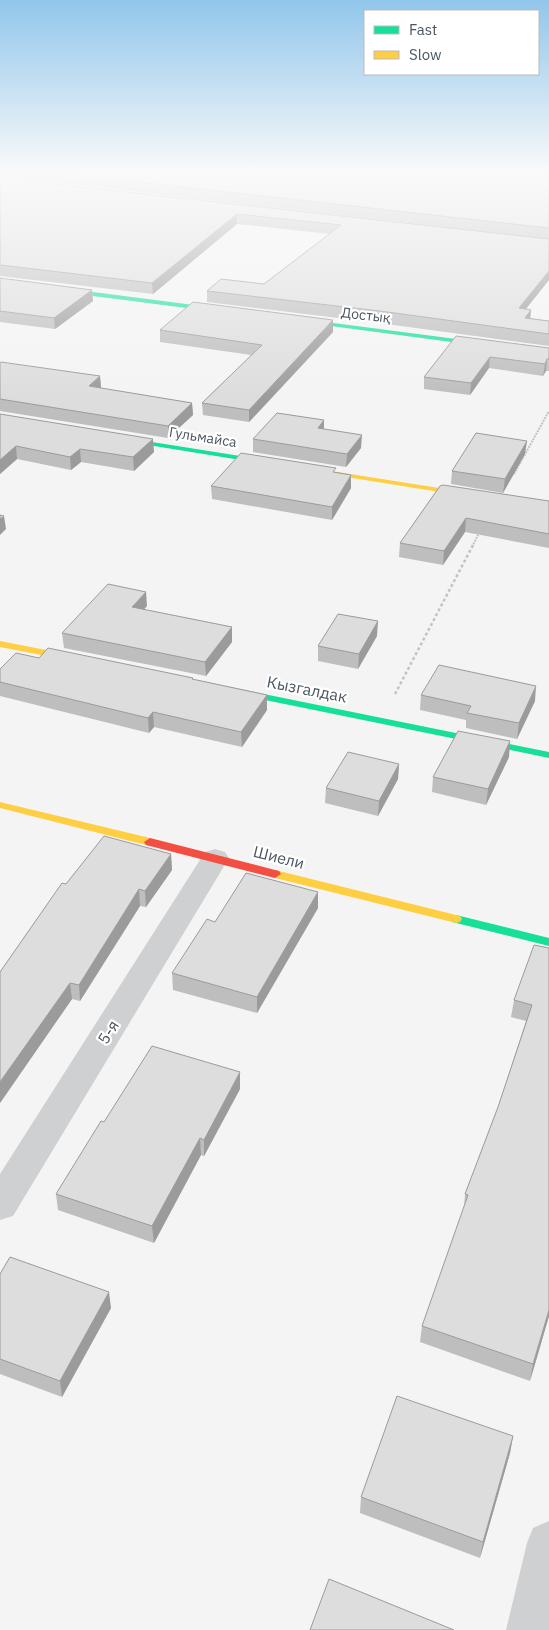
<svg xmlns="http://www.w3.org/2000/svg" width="549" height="1630" font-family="'IBM Plex Sans',sans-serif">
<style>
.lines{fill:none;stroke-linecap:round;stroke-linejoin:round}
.path-far1{stroke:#bcc7c4;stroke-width:2;stroke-dasharray:2 1;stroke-linecap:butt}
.path{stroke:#bcc7c4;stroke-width:2.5;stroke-dasharray:3 2.5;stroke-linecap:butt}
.street{fill:#ced0d2;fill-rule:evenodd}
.fast{fill:#16e098;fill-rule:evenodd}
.slow{fill:#ffcf43;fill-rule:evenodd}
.jam{fill:#f24e42;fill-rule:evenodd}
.wall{fill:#bebebf}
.shaded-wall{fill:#9b9b9b}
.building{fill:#ddddde;stroke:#9b9b9b}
.labels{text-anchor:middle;stroke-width:4.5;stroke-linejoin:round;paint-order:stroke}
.far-street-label{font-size:14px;fill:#4a5661;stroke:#fff}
.street-label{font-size:16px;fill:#4a5661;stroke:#fff}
</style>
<rect width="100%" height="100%" fill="#f4f4f4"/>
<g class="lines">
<!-- path-far1 -->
<g class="path-far1">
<polyline points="514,474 549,411"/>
<polyline points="472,547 480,531"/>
</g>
<!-- path -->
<polyline class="path" points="395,694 473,545"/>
<!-- street -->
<g class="street">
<polygon points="215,849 225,852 229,858 13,1216 0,1220 0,1174 205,852"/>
<polygon points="549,1521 549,1630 506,1630 527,1543 533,1528"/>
</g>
<!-- fast -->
<g class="fast">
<polygon points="0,280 225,309 228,311 225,313 0,284"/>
<polygon points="295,318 549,351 549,355 293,321 292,320"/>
<polygon points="114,436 272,461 276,463 272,465 117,440 114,440"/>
<polygon points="468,493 549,505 549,511 471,497 468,497"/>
<polygon points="230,687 549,752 549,758 226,692 225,690"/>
<polygon points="456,915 549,938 549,946 452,922 450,919 452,916"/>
</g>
<!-- slow -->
<g class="slow">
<polygon points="312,468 471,493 475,495 471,497 315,472 312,472"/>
<polygon points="0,641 82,657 87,660 82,663 0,647"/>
<polygon points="0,802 150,838 156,842 150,846 0,808"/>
<polygon points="275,870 456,915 460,916 462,919 460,922 456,923 271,877 269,874"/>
</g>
<!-- jam -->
<polygon class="jam" points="150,838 279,871 281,874 275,878 146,845 144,842"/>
</g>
<!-- wall -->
<g class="wall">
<polygon points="0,171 549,171 549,239 0,176"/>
<polygon points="0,178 549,239 526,309 531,310 530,318 549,321 549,346 379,323 207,302 207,291 264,284 330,234 237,224 153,294 0,276"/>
<polygon points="0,278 92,290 93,301 55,329 0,322"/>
<polygon points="160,330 333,332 249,422 203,415 202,403 251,355 160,342"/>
<polygon points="456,336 549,348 549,371 546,371 543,376 489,368 470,395 424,389 424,377"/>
<polygon points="0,363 100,376 101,388 192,403 193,415 168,438 0,411"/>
<polygon points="0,414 154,452 134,471 81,462 71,470 17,459 0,474"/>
<polygon points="324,429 361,448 346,467 253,452 253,439"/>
<polygon points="525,454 503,493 451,484 452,471"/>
<polygon points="336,472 351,488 332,520 212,499 211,486"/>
<polygon points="440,486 549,501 549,548 465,532 443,565 399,557 400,543"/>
<polygon points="147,606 143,610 232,627 232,642 206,676 64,648 62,633"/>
<polygon points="377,636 358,669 318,661 318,646"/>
<polygon points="39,658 193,678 193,679 267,695 267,710 242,747 154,727 149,733 0,696 0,669"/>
<polygon points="421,695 535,701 517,739 466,728 466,720 420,710"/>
<polygon points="509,757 486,805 432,792 433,777"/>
<polygon points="399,764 398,779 378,816 325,803 326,788"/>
<polygon points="171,854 172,870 146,907 140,906 80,1001 72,999 0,1103 0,972 66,884"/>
<polygon points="318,892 318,908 257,1013 173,990 172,973 215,922"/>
<polygon points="549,948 549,1316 530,1381 420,1342 422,1326 464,1208 465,1194 498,1107 526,1021 511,1017 514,1000"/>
<polygon points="240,1089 204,1156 201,1155 154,1243 58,1210 56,1194 104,1122"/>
<polygon points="0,1274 111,1308 62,1397 0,1374"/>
<polygon points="513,1436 510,1453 480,1558 360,1513 361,1497"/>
</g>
<!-- shaded-wall -->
<g class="shaded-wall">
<polygon points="237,214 237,224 153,294 152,283"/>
<polygon points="549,271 549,280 518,319 519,308"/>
<polygon points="92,290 93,301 55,329 54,318"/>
<polygon points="531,310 530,321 525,318"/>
<polygon points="333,320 333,332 249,422 249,410"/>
<polygon points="490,357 489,368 470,395 471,383"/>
<polygon points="547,359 546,371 543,376 545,364"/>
<polygon points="100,376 101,388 89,386"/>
<polygon points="192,403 193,415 168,438 168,426"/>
<polygon points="324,420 324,433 318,428"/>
<polygon points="362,435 361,448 346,467 347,454"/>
<polygon points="153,439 154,452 134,471 133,457"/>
<polygon points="527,441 525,454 503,493 505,479"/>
<polygon points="16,446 17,459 0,474 0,460"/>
<polygon points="80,449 81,462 71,470 70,457"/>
<polygon points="351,475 351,488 332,520 332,507"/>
<polygon points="4,516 6,529 0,535 0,519"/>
<polygon points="466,518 465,532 443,565 444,551"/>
<polygon points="146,592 147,606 133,622 132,607"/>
<polygon points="378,621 377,636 358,669 359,654"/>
<polygon points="232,627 232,642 206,676 205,662"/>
<polygon points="536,686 535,701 517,739 519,723"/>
<polygon points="267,695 267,710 242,747 241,732"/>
<polygon points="153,712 154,727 149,733 148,718"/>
<polygon points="510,741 509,757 486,805 488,789"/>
<polygon points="399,764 398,779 378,816 379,801"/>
<polygon points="171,854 172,870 146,907 145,891"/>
<polygon points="139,889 140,906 80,1001 79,985"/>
<polygon points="318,892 318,908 257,1013 257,997"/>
<polygon points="70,983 72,999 0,1103 0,1082"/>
<polygon points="240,1072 240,1089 204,1156 204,1140"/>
<polygon points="200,1138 201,1155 154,1243 152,1226"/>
<polygon points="109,1292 111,1308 62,1397 60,1381"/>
<polygon points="549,1310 549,1316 530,1381 533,1364"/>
<polygon points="513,1436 510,1453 480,1558 483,1542"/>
</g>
<!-- building -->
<g class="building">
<polygon points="40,171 549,171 549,228"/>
<polygon points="0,178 549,239 549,271 519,308 531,310 525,318 549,321 549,334 380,311 207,291 221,279 264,284 341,225 237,214 152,283 0,265"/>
<polygon points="0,278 92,290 54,318 0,311"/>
<polygon points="193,302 333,320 249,410 202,403 262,345 160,330"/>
<polygon points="456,336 549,348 549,359 547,359 545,364 490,357 471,383 424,377"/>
<polygon points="1,362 100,376 89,386 192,403 168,426 0,399 0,363"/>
<polygon points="277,413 324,420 318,428 362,435 347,454 253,439"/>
<polygon points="0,414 153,439 133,457 80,449 70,457 16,446 0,460"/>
<polygon points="476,433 527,441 505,479 452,471"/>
<polygon points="241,453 336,468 333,472 351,475 332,507 211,486"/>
<polygon points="443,485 549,501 549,534 466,518 444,551 400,543 440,486"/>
<polygon points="0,515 4,516 0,519"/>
<polygon points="108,584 146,592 132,607 232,627 205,662 62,633"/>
<polygon points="338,614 378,621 359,654 318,646"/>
<polygon points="48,648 193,678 192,679 267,695 241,732 153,712 148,718 0,682 0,669 16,653 39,658"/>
<polygon points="439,665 536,686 519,723 467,713 471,706 421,695"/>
<polygon points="458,731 510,741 488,789 433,777"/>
<polygon points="348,752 399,764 379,801 326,788"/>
<polygon points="104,836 171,854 145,891 139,889 79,985 70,983 0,1082 0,972 62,883 66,884"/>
<polygon points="246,873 318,892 257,997 172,973 207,919 215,922"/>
<polygon points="534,945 549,948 549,1310 533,1364 422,1326 468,1195 465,1194 498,1107 532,1005 514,1000"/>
<polygon points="152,1046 240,1072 204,1140 200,1138 152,1226 56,1194 101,1121 104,1122"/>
<polygon points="10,1257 109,1292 60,1381 0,1359 0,1274"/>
<polygon points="397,1396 513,1436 483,1542 361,1497"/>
<polygon points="329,1579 454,1630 310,1630"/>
</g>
<!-- sky -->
<linearGradient id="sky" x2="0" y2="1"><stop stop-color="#91c6eb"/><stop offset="0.43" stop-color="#fafafa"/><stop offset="1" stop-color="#fafafa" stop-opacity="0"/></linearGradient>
<rect width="549" height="399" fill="url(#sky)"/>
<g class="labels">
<!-- far-street labels -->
<g class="far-street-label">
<text transform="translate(366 315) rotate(7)" y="5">Достық</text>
<text transform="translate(203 437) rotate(9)" y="5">Гульмайса</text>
</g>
<!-- street labels -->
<g class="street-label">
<text transform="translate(307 689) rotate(11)" y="6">Кызгалдак</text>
<text transform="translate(279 857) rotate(14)" y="6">Шиели</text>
<text transform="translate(108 1032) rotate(-58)" y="6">5-я</text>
</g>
</g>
<!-- legend -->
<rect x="364" y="10" width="175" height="65" fill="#ffffff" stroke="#b7bbc0"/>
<rect x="374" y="26" width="25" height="8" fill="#16e098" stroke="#b7bbc0"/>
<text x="409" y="35" font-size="15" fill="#4a5661">Fast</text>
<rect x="374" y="51" width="25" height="8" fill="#ffcf43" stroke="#b7bbc0"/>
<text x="409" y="60" font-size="15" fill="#4a5661">Slow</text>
</svg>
